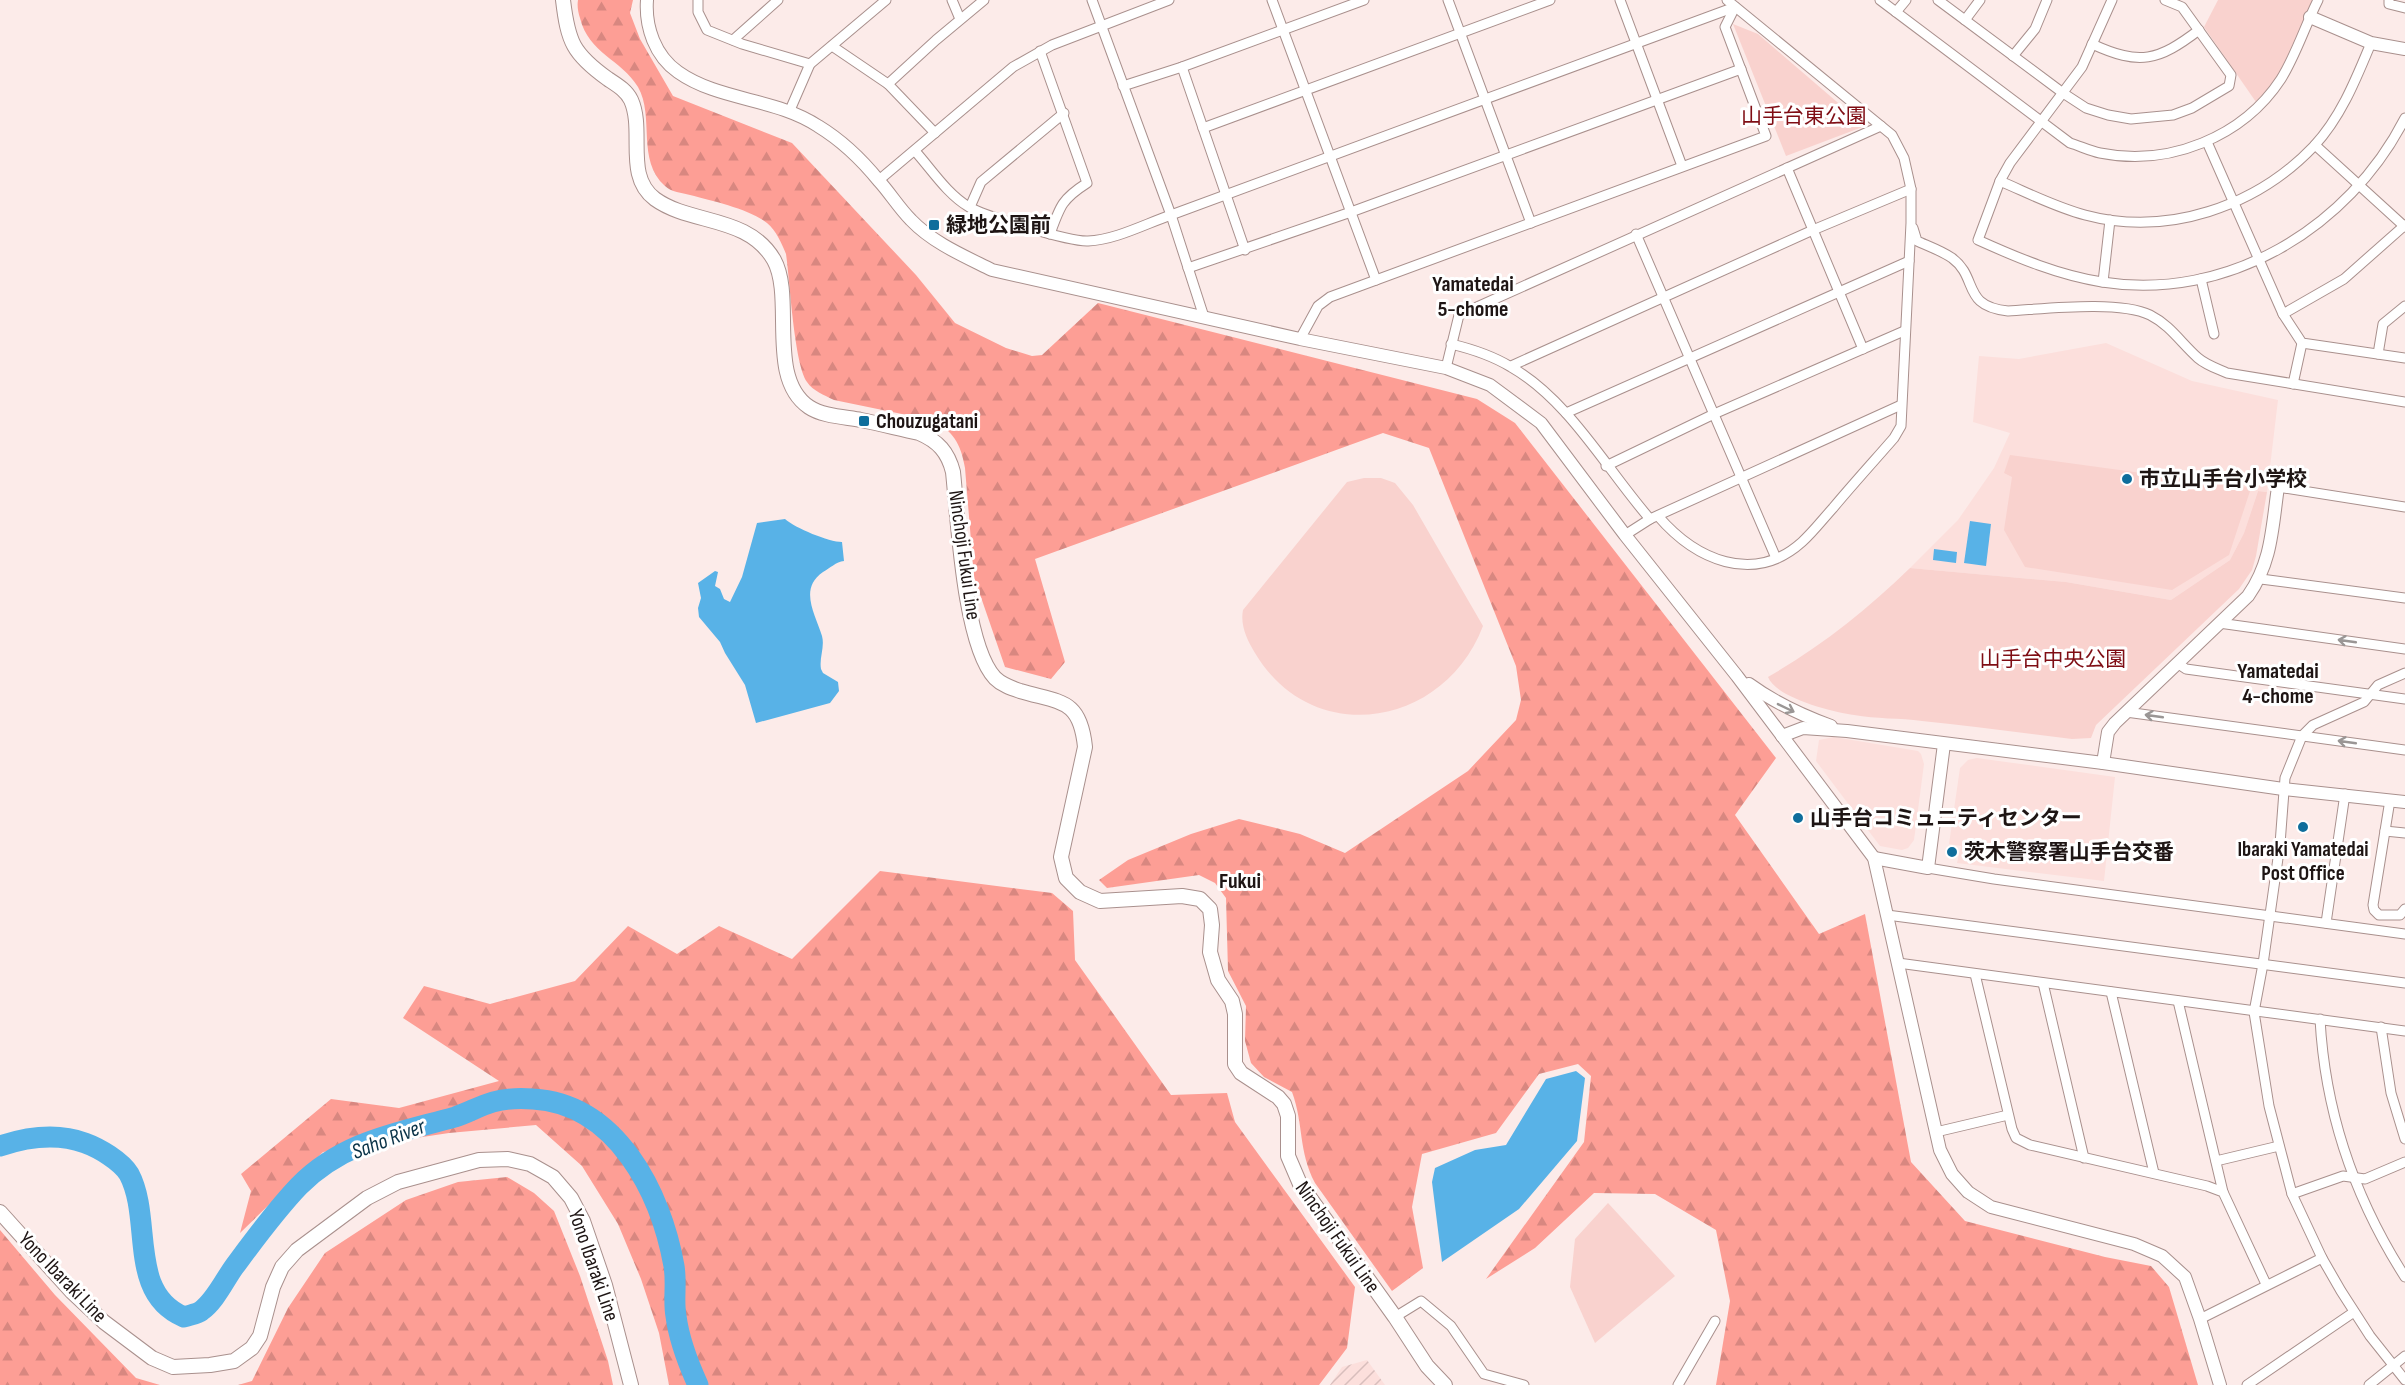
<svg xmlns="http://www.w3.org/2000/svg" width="2405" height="1385" font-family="'Sofia Sans Condensed','Noto Sans JP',sans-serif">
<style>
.built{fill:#fcdfdc}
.industrial{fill:url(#industrial-furrows)}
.green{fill:#f9d2ce}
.forest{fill:url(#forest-firs)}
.water{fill:#58b2e7}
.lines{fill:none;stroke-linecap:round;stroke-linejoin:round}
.river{stroke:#58b2e7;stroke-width:21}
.minor-casing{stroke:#a9908d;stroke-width:11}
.tertiary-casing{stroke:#a9908d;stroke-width:14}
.secondary-casing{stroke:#a9908d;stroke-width:16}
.minor{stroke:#fff;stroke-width:9}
.tertiary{stroke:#fff;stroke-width:12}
.secondary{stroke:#fff;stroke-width:14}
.oneway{stroke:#9a9695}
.poi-dot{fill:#0f6e9c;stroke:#fff;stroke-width:2}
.labels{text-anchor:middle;stroke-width:6;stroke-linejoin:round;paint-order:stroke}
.park-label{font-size:21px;fill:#7f0d14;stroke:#fff}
.poi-label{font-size:21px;font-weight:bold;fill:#1e1514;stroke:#fff;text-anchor:start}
.street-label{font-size:21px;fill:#1e1514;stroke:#fff}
.neighbourhood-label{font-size:22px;font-weight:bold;fill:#1e1514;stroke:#fff}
.water-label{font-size:22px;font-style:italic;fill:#093247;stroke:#fff}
</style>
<defs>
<pattern id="industrial-furrows" width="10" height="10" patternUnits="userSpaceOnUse" patternTransform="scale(1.5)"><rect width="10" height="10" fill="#fcdfdc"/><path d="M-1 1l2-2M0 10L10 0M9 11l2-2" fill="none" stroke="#d8bebc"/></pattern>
<pattern id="forest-firs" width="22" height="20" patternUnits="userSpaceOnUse" patternTransform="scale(1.5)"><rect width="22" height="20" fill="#fd9e95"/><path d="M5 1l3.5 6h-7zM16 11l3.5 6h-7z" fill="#d88780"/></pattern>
</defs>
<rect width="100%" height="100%" fill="#fcebe9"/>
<!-- built -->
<g class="built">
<polygon points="2106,343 2192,381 2278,400 2267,492 2258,491 2244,533 2230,560 2171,600 2066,582 1910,568 1958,520 1994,468 2010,433 1973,422 1979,356 2019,359"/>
<polygon points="1834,737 1918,751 1921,754 1924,764 1914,840 1908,848 1902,850 1880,846 1816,761 1819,740"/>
<polygon points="1977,758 2115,777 2104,881 1957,863 1961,846 1949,844 1960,768 1968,760"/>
</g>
<!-- industrial -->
<polygon class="industrial" points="1367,1360 1385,1385 1330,1385 1342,1367"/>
<!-- green -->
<g class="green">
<polygon points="2218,0 2313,0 2283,66 2274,81 2256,102 2204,27"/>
<polygon points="1733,24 1758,34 1865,126 1786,156"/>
<polygon points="2010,455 2251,488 2229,555 2172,590 2025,567 2004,530 2012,477 2004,473"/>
<path d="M1364 478H1381L1395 483 1413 505 1483 626C1444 728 1312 749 1255 653 1247 640 1240 625 1243 610L1347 482Z"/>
<path d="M2258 491 2267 492 2256 556 2252 570 2239 589 2096 725 2091 738 2072 739C2022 733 1972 726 1922 721 1900 718 1876 719 1854 715 1833 712 1776 698 1768 677 1820 647 1867 610 1910 568L2066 582 2171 600 2230 560 2244 533Z"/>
<polygon points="1608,1203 1675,1276 1595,1343 1570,1287 1575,1239"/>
</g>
<!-- forest -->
<g class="forest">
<path d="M578 0H633L630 13 640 39 673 96 792 143 916 275 955 323 1006 348 1032 356 1042 355 1098 303 1477 399 1515 423 1776 758 1735 815 1819 934 1865 914 1911 1162 1965 1221 2105 1257 2151 1266 2169 1287 2198 1385H1716L1730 1301 1716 1230 1655 1194 1594 1193 1535 1248 1486 1279 1584 1142 1591 1076 1578 1064 1539 1074 1496 1133 1422 1154 1412 1207 1423 1268 1392 1291 1315 1183C1298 1150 1304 1125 1292 1092L1264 1077 1251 1063 1245 1041 1246 1006 1228 971 1226 898 1215 883 1199 875 1107 888 1099 880 1128 860 1191 834 1239 819 1300 834 1345 853 1468 771 1516 720 1521 700 1516 666 1429 448 1383 433 1035 559 1065 662 1051 679 1005 667 974 577 965 468C961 444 953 430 931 420L834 400C824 395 813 391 807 382 794 363 790 281 786 254 782 244 776 230 767 223 749 209 713 201 690 195 682 193 671 192 665 186 636 160 655 117 638 87 621 59 589 54 580 18 578 12 577 6 578 0Z"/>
<polygon points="880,871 1052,893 1073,911 1075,960 1171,1095 1227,1093 1235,1122 1355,1287 1347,1348 1319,1385 669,1385 659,1333 641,1279 618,1224 582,1166 536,1125 449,1133 323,1152 240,1233 251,1191 241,1174 331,1099 399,1108 499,1081 403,1018 424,986 490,1004 575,981 628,926 677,954 719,926 792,959"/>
<polygon points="507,1177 534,1193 554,1211 580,1276 608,1361 613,1385 238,1385 252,1381 288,1308 325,1253 406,1200 458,1182"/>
<polygon points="0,1230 55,1295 136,1378 160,1385 0,1385"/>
</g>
<!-- water -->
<g class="water">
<path d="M785 519C795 528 829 542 842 542L844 561C836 562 830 568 823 572 798 589 816 615 822 636 825 647 819 658 821 669L823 673 838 682 839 691 830 703 756 723 745 685 725 653 720 642 699 617 698 608 701 598 698 583 715 571 718 572 715 586 720 589 724 599 730 602 742 577 757 523Z"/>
<polygon points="1970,521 1991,524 1986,566 1964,563"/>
<polygon points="1934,549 1957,552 1956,563 1933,560"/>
<polygon points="1576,1071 1585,1078 1577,1141 1519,1209 1442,1262 1432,1182 1435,1168 1475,1150 1506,1145 1546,1079"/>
</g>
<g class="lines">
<!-- river -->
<path class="river" d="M0 1146C27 1137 58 1133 85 1143 99 1148 121 1161 129 1174 153 1219 127 1293 184 1317 189 1315 197 1314 201 1311 215 1301 224 1281 234 1267 254 1240 275 1211 299 1186 343 1141 398 1133 455 1117 468 1113 479 1106 493 1102 504 1099 521 1098 533 1099 617 1104 661 1193 674 1266 677 1283 673 1300 676 1316 679 1340 688 1363 698 1385"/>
<defs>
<g id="minor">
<polyline points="698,0 698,12 707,30 742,44 810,64"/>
<polyline points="952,0 960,19"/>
<polyline points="1092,0 1171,215 1204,317"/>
<polyline points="1272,0 1376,280"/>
<polyline points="1448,0 1531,223"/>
<polyline points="1620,0 1682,166"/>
<path d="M1880 0 2070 143C2080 146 2090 151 2100 153 2169 167 2243 137 2281 79 2296 55 2305 26 2318 0"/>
<polyline points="1938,0 2063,93 2086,108 2108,115 2131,119 2173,115 2192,108 2229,86 2231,75 2182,7 2165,0"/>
<path d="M2112 0 2082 67 2010 163 2000 181 1978 240C2018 258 2058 275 2102 282 2227 302 2349 228 2405 118"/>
<polyline points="2389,0 2389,4 2405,8"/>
<polyline points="1896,12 1906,0"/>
<polyline points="1965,20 1980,0"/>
<polyline points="733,40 778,0"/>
<path d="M2092 44C2140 66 2158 61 2199 30"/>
<polyline points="832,46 888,84 935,133"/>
<path d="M1040 51 1087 183C1062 199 1060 206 1050 234"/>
<polyline points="2013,56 2035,29 2047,0"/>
<polyline points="1182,67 1245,250"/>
<polyline points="888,84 936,40 984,0"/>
<polyline points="1123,86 1182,67 1364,0"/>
<polyline points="790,110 810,64 886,0"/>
<polyline points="1203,128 1550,0"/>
<polyline points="2207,142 2283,314 2302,343 2405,358"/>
<polyline points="2315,145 2405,227"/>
<path d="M915 151C932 170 947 194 969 207 985 216 1070 242 1088 241 1115 240 1145 224 1171 215L1735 7"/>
<polyline points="1787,168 1863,349"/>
<polyline points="879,180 1013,67 1052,45 1169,0"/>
<path d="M2000 181C2028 193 2055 207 2085 215 2167 237 2256 207 2314 146 2341 117 2356 79 2371 43"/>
<polyline points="970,207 981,182 1064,113"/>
<path d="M1913 228 1917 241C1928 246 1942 251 1952 258 1979 278 1961 306 2008 311 2044 309 2119 300 2150 315 2170 325 2182 344 2198 358 2206 365 2218 369 2227 373L2405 402"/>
<polyline points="1636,234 1776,558"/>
<polyline points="1188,268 1351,212 1741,69"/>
<polyline points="2201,279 2214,334"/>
<polyline points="2103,282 2110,220"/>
<polyline points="2283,314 2344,279 2405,225"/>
<polyline points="1300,339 1318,306 1330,297 1766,136 1725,27 1735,7"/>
<path d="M1451 344C1472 349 1493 356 1511 367 1569 400 1607 470 1650 519"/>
<polyline points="2378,354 2383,324 2405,306"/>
<polyline points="1511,366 1813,230 1911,189"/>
<polyline points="1446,368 1459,315 1881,126"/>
<polyline points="2293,384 2302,343"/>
<polyline points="1566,413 1909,261"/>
<polyline points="1606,466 1714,414 1904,331"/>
<polyline points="2278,487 2405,507"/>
<path d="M1658 516C1695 559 1753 586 1802 542 1813 532 1823 519 1833 508 1853 484 1874 461 1894 438L1901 426 1911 223V189L1904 158 1892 135 1727 0"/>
<polyline points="1625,535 1650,519 1901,405"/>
<polyline points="2261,579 2405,598"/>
<polyline points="2219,623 2405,649"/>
<polyline points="2177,663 2186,669 2405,699"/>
<polyline points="2405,673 2378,685 2364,702 2313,725 2302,736 2285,778 2280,844 2263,964 2254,1012 2269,1106 2292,1194 2322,1258 2341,1291 2370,1336 2405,1380"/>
<polyline points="2126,712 2405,750"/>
<polyline points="2390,800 2373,905 2374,910 2379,915 2400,915 2405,909"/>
<polyline points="2385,831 2405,833"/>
<polyline points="1928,868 1994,879 2405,934"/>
<polyline points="1887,915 2405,983"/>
<polyline points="2326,923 2345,794"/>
<polyline points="1898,963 2405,1031"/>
<polyline points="1975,974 2012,1129 2016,1138 2030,1145 2207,1186 2223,1192 2266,1284"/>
<polyline points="2043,983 2084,1158"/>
<polyline points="2111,992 2154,1173"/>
<polyline points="2178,1001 2223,1192"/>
<path d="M2320 1019C2325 1112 2355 1199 2405 1277"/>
<polyline points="2381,1027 2391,1093 2405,1139"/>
<polyline points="1936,1132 2008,1115"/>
<polyline points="2216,1161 2279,1146"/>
<polyline points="2292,1194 2343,1176 2365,1179 2405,1162"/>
<polyline points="1395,1317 1421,1301 1451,1326 1484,1374 1524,1385"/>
<polyline points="2200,1319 2322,1258"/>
<polyline points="1678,1385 1715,1321"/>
<polyline points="2247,1385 2354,1312"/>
<polyline points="2369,1385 2405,1356"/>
</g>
<g id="tertiary">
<path d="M647 0C645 27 655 56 678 72 719 101 776 98 818 126 841 140 862 160 879 181 890 193 899 208 911 220 933 243 964 256 992 270L1300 339 1446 368 1490 385 1541 423 1625 535 1737 676 1874 858 1940 1150 1952 1174 1968 1192 1991 1207 2134 1244 2162 1256 2185 1277 2200 1319 2220 1385"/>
<polyline points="2310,17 2371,43 2405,49"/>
<path d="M1749 684C1775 703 1801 715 1831 726"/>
<polyline points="1782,736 1803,728 1847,731 2103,763 2283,789 2405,802"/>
<path d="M2103 763 2108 732 2115 723 2248 596C2272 562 2272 528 2278 487"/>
<polyline points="1874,858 1928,868 1944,744"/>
</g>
<g id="secondary">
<path d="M563 0C568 42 573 54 608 79 617 85 626 90 631 100 645 131 624 176 655 199 691 225 748 215 774 260 795 298 766 378 809 407 822 416 845 417 861 420 881 424 900 429 919 433 938 441 948 452 953 472 958 519 964 645 995 678 1002 685 1011 688 1020 691 1060 703 1080 698 1085 747L1061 857 1066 878 1080 892 1100 901 1182 896 1200 899 1210 909 1212 925 1210 952 1218 980 1232 1001 1235 1014V1064L1241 1073 1278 1097 1284 1104 1288 1116V1156L1300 1184 1395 1317 1427 1366 1445 1385"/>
<polyline points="0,1212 72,1292 104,1322 152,1358 173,1367 210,1365 234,1361 252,1348 260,1336 273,1287 282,1267 297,1250 367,1198 398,1182 479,1160 508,1159 530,1164 553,1177 571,1198 583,1221 605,1285 631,1385"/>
</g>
</defs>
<!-- minor casing -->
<use href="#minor" class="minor-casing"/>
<!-- tertiary casing -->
<use href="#tertiary" class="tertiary-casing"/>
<!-- secondary casing -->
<use href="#secondary" class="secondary-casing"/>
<!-- minor -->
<use href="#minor" class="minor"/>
<!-- tertiary -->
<use href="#tertiary" class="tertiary"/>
<!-- secondary -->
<use href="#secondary" class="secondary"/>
</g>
<!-- one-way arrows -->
<defs><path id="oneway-shaft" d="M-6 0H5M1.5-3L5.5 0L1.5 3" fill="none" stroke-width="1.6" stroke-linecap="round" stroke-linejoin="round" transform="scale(1.5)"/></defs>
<g class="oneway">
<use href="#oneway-shaft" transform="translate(2347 641) rotate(-172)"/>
<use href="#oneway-shaft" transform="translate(1786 708) rotate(26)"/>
<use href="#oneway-shaft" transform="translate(2154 716) rotate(-172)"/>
<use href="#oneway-shaft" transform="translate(2347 742) rotate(-172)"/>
</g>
<!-- markers -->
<g class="poi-dot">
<rect x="928" y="219" width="12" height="12" rx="3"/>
<rect x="858" y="415" width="12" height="12" rx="3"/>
<circle cx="2127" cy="479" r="6"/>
<circle cx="1798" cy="818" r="6"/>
<circle cx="2303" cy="827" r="6"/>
<circle cx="1952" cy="852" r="6"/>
</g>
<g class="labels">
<!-- park labels -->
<g class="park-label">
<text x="1804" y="123">山手台東公園</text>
<text x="2053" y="666">山手台中央公園</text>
</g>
<!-- poi labels -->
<g class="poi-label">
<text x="946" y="232">緑地公園前</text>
<text x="876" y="428">Chouzugatani</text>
<text x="2139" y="486">市立山手台小学校</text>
<text x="1810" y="825">山手台コミュニティセンター</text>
<text x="2303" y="856" text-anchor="middle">Ibaraki Yamatedai<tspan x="2303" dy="24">Post Office</tspan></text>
<text x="1964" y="859">茨木警察署山手台交番</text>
</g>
<!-- street labels -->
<g class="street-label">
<text transform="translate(965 555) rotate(82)" y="7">Ninchoji Fukui Line</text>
<text transform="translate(1338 1237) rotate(55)" y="7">Ninchoji Fukui Line</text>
<text transform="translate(594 1265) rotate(71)" y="7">Yono Ibaraki Line</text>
<text transform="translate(63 1277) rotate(46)" y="7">Yono Ibaraki Line</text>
</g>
<!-- neighbourhood labels -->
<g class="neighbourhood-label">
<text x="1473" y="291">Yamatedai<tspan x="1473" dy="25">5-chome</tspan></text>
<text x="2278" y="678">Yamatedai<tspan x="2278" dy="25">4-chome</tspan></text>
<text x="1240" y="888">Fukui</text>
</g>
<!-- water labels -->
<g class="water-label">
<text transform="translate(388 1138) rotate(-21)" y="8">Saho River</text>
</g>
</g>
</svg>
